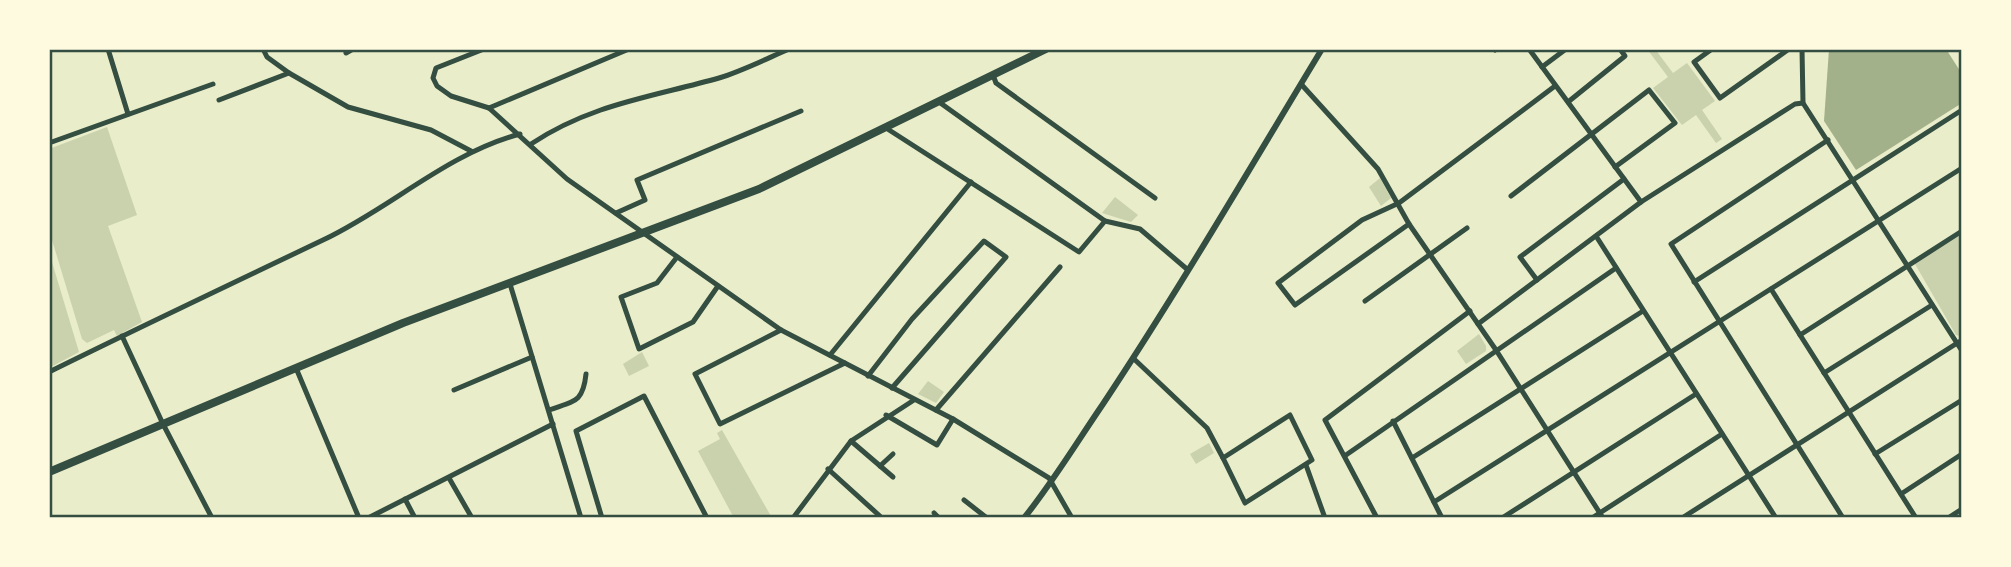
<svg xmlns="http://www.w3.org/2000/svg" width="2011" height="567" font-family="Barlow,sans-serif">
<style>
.green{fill:#cad2ad}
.water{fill:#a3b18a}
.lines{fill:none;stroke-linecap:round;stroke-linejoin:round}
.minor{stroke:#344e41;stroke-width:5}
.tertiary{stroke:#344e41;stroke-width:6}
.primary{stroke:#344e41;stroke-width:8}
.neatline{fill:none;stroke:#344e41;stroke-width:2.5}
</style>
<rect width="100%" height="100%" fill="#e9edc9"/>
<!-- green -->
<g class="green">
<polygon points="1647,49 1655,49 1673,73 1687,63 1715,101 1702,110 1722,139 1716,143 1696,115 1682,125 1653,88 1668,77"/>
<polygon points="107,127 137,215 108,226 142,322 117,336 114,330 87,343 82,339 49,230 49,149"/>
<polygon points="1380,178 1391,198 1381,206 1369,187"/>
<polygon points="1115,197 1138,215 1131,222 1102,213"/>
<polygon points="1962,234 1962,335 1960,336 1956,335 1915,264"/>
<polygon points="49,252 79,352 51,367 49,362"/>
<polygon points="1479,334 1486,346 1486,351 1466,364 1457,351"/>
<polygon points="642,352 649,366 629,376 623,364"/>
<polygon points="928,381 944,392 936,403 918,394"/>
<polygon points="722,430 772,518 734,518 698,451 720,439 717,433"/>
<polygon points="1209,443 1214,453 1196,464 1190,454"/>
</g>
<!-- water -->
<polygon class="water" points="1829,49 1946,49 1962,74 1962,103 1856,170 1824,121"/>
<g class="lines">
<!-- minor -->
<g class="minor">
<polyline points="108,49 128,114"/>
<polyline points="263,49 267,57 289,73 348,107 431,130 471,151"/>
<polyline points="484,49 436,68 433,78 437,86 451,96 489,108 567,179 781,330 953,419 1049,478 1072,518"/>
<polyline points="1529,49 1641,202"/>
<polyline points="1712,49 1694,62 1720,98 1789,49"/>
<polyline points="1802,49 1803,103 1962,351"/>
<polyline points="1495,50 1496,49"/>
<polyline points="346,53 353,49"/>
<polyline points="1542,67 1566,49"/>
<polyline points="993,75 996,83 1155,198"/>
<polyline points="1301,84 1378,169 1409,224 1496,350 1603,518"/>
<polyline points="219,100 289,73"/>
<polyline points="939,102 1105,221 1140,229 1188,270"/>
<polyline points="1568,102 1625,56 1620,49"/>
<polyline points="489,108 629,49"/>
<polyline points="886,128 1079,252 1105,221"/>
<polyline points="1828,140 1671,244 1843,518"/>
<polyline points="49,143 213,84"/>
<path d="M531 144C591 104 652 97 719 78 742 71 766 59 789 49"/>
<polyline points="1511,196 1649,90 1675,123 1615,167"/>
<polyline points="616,213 645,200 637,180 801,111"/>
<polyline points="1409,224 1295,305 1278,283 1362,220 1399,203 1555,86"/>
<polyline points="1596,236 1776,518"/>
<polyline points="677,257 657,283 621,297 639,349 693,322 718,286"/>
<polyline points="1537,280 1520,257 1624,179"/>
<polyline points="1694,282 1962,110"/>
<polyline points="510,284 581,518"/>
<polyline points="1771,289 1916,518"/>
<polyline points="1365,301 1467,228"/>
<polyline points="1478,324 1641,202 1795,104 1803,103"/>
<polyline points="781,330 695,374 720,424 845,363"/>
<polyline points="1800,335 1962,231"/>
<polyline points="122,336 163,424 212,518"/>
<polyline points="830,355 971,182"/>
<polyline points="1133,358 1207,428 1223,458"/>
<polyline points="296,368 359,518"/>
<path d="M49 372C140 327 231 284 323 240 391 208 446 154 520 134"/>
<polyline points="1824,373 1932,305"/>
<polyline points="868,376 912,319 984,241 1006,257 892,388"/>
<polyline points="454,390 532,357"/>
<path d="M549 410C574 401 583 403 586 374"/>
<polyline points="936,410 1060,267"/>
<polyline points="886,415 937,445 953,419"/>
<polygon points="1290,415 1312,460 1245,503 1223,458"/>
<polyline points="1393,421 1442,518"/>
<polyline points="851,441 893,477"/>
<polyline points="1875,454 1962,400"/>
<polyline points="1346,455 1616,268"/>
<polyline points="1412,458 1643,311"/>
<polyline points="1306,465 1325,518"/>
<polyline points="880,466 893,454"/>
<polyline points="828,469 882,518"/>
<polyline points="449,478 472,518"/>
<polyline points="1901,494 1962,454"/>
<polyline points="405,499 415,518"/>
<polyline points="964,500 987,518"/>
<polyline points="1434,502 1962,168"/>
<polyline points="934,513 939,518"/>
<polyline points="368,518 553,424"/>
<polyline points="602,518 576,431 644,396 707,518"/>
<polyline points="793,518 851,441 914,400"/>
<polyline points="1377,518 1325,420 1470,311"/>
<polyline points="1502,518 1696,394"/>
<polyline points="1592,518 1722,434"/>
<polyline points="1682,518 1962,340"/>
<polyline points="1948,518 1962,509"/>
</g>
<!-- tertiary -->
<path class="tertiary" d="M1024 518C1053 482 1077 442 1103 404 1180 288 1250 168 1322 49"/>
<!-- primary -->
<polyline class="primary" points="49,472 403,323 759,189 1046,49"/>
</g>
<!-- border -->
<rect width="2011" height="567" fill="none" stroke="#fefae0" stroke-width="102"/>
<rect x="51" y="51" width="1909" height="465" class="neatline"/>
</svg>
